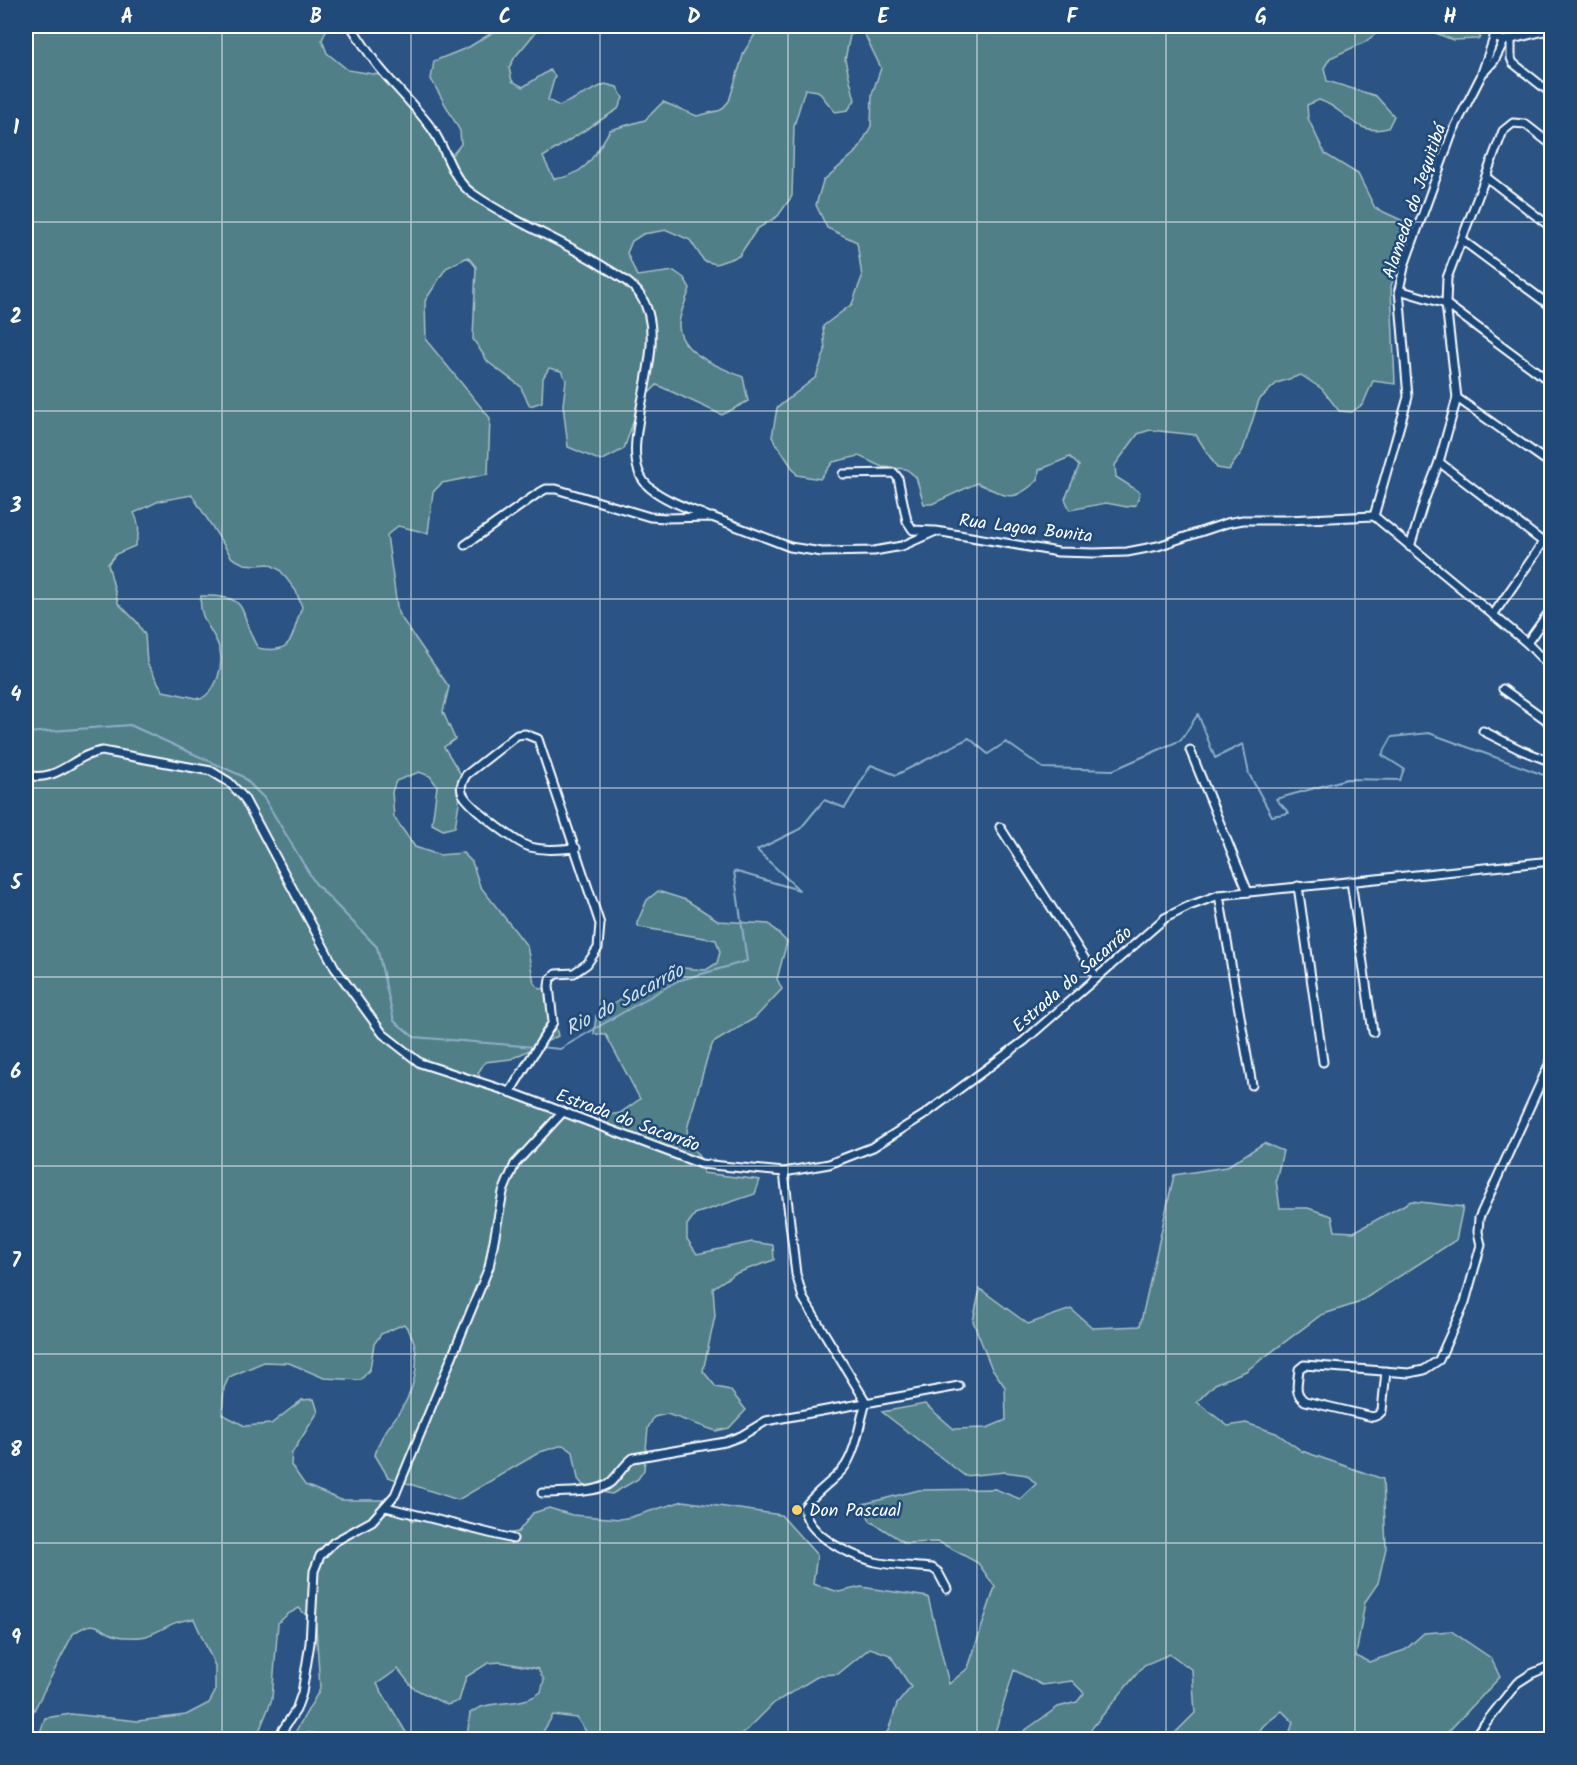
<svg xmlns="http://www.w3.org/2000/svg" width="1577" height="1765" font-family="Kalam,sans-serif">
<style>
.green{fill:#517f88;stroke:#a8bfc4;stroke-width:1.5;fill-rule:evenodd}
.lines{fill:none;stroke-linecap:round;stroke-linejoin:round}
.stream{stroke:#8fafc7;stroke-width:2}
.minor-casing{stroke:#fff;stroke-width:11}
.minor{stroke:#1f4a7a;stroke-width:7}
.grid{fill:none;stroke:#fff;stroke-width:1.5;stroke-opacity:0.55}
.poi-dot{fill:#ffd166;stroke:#1f4a7a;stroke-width:2}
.labels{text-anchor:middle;stroke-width:5;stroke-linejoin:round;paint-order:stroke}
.street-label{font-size:18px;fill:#fff;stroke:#1f4a7a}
.poi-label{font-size:18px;fill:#fff;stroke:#1f4a7a;text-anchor:start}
.water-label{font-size:20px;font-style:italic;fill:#d0dee8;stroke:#1f4a7a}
.neatline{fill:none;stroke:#fff;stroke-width:2}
.grid-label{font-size:20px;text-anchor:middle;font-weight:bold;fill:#fff}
</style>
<rect width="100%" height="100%" fill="#2b5383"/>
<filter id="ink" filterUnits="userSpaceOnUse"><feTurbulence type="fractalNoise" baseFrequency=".0167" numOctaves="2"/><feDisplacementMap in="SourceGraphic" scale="12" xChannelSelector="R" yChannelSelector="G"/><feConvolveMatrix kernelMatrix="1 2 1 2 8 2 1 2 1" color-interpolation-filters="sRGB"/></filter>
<g filter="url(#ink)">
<!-- green -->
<g class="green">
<path d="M26 26H328L322 40 327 53 348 70 386 76 398 83 440 147 453 154 461 144 460 131 431 79 434 61 469 47 503 26H541L515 57 509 68 512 81 523 87 550 70 555 76 548 100 559 106 605 84 617 87 623 98 618 109 543 157 554 179C586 176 595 155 610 130L645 120 663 102 697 116 721 110 729 101 744 52 760 26H1386L1365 42 1330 58 1324 68 1327 81 1376 96 1394 116 1388 128C1354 137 1346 108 1319 100L1307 105 1308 118 1325 154 1358 174 1375 208 1412 225 1391 286 1395 384 1373 381 1363 404 1352 412 1339 411 1322 389 1301 375 1277 383 1259 400 1243 450 1229 470 1217 468 1196 435 1150 430 1138 434 1115 465 1116 477 1140 492 1136 505 1127 507 1106 503 1070 510 1065 499 1079 466 1070 457 1039 470 1038 480C1010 505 1008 496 977 483L932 504H924L916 477 906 469 882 467 859 456 833 462 820 479 797 475 772 437 777 408 816 377 825 351 823 326 852 304 862 277 857 242 827 228 816 205 823 181 858 150 871 126 872 94 881 68 863 31 850 35 845 60 855 100 848 110 835 112 818 91 805 89 794 126 792 196 778 216 757 229 739 256 716 264 704 261 690 240 667 230 643 234 632 241 627 253 637 276 674 271 684 278 690 288C687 299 679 314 679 325 679 354 722 368 743 377L748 401 722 415 657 385 640 402 624 449 601 461 568 447 563 405 566 380 561 371 549 368 543 378 542 402 530 406 520 386 488 362 473 339 476 267 468 257 446 268 425 301 426 340 490 418 488 474 442 483 433 492 428 533 398 526 387 535 398 613 449 687 443 712 455 739 444 747 463 778 455 827 443 830 432 824 437 786 430 776 419 772 396 781 392 792 394 817 415 847 439 855 463 853 472 862 480 886 527 946 534 983 540 989 547 988 558 1036 511 1059 485 1062 478 1073 485 1086 594 1118 620 1113 640 1099 606 1035 594 1034 596 1016 627 995 663 983 672 967 706 970 717 963 720 952 716 940 639 927 637 923 647 900 658 891 686 900 719 921 769 924 787 942 777 979 782 989 755 1018 713 1043 708 1055 687 1129 689 1142 704 1164 703 1173 760 1180 755 1194 695 1214 687 1225V1239L697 1254 752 1242 773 1245 774 1260 734 1274 713 1288 715 1316 703 1371 716 1387 730 1390 746 1410 729 1428 716 1431 667 1414 654 1417 648 1428 644 1470 638 1479 612 1494 586 1489 578 1479 573 1452 563 1445 540 1452 458 1500 388 1477 375 1455C380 1432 397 1420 407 1399 418 1376 422 1345 404 1324L381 1334 374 1344 370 1369 361 1380 324 1378 289 1363 264 1362 229 1377 224 1388 222 1414 245 1426 271 1424 302 1400 314 1399 318 1412 292 1453 291 1465 305 1485 341 1500H390L413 1521 429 1517 494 1536 518 1532 533 1513 549 1508 572 1515 620 1519 631 1517 683 1501 781 1515 817 1555 813 1584 839 1592 861 1587 928 1597 949 1684 968 1668 995 1587 978 1563 939 1542 905 1543 870 1521 863 1504 919 1490 995 1489 1020 1499 1036 1484 1027 1475 1005 1472 965 1476 882 1412 925 1404 954 1429 987 1428 1006 1420 1005 1387 991 1367 973 1321 980 1289 1028 1324 1071 1309 1093 1328 1140 1326 1174 1175 1226 1167 1264 1143 1283 1151 1276 1180 1280 1208H1308L1332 1216 1335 1231 1354 1232 1411 1201 1463 1207 1456 1240 1358 1303 1321 1315 1246 1371 1215 1384 1197 1402 1228 1426 1246 1423 1276 1433 1302 1451 1383 1479 1386 1548 1378 1583 1365 1602 1356 1656 1369 1662 1405 1650 1424 1633 1451 1631 1491 1658 1500 1677 1443 1737 1437 1739H1288L1293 1722 1282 1711 1263 1726 1254 1739H1169L1195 1713 1192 1670 1170 1654 1144 1665 1083 1739H1020L1017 1736 1058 1707 1077 1702 1084 1693 1072 1681 1042 1685 1014 1670 993 1739H879L888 1731 897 1704 911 1687 890 1655 870 1648 838 1674 820 1675 774 1703 738 1739H591L577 1718 553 1715 540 1737 536 1739H465L467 1737 470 1713C492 1697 519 1709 541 1692L544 1680 538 1669 501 1662 488 1663 466 1677 459 1701 447 1705 413 1688 398 1669 377 1684 410 1739H323C314 1729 304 1733 293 1736L320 1689 316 1626 299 1608 288 1614 278 1623 272 1699 256 1739H38L45 1718 71 1714 138 1721 186 1715 209 1703 215 1692V1666L194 1619C172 1620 165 1630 146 1636 139 1638 130 1637 123 1637 99 1636 101 1613 73 1634L26 1726ZM192 495 232 558 244 564 256 565 269 564 280 570 296 591 302 607C291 634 295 656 258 648 237 615 255 594 201 596 196 629 231 636 218 677 214 688 210 693 201 699L163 691 147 663 145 635 137 622 118 603 108 564 116 554 135 546C140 532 140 525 134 513L159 501Z"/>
<polygon points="1418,26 1485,26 1479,39 1453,40"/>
</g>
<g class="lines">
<!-- stream -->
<g class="stream">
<polyline points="26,733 130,725 242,776 264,798 315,883 377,947 394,1021 414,1037 535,1047"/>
<polyline points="540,1047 560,1049 677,981 747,961 734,871 799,890 757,850 800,829 824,800 845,808 871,765 896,775 969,738 988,754 1006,742 1043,768 1113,770 1181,740 1198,714 1215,758 1243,744 1249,774 1272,816 1289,813 1276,799 1347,779 1400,780 1404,769 1382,755 1392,737 1429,733 1552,778"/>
</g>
<defs>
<g id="minor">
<path d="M351 26C360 40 369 54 379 67 396 88 416 107 432 129 447 150 451 179 473 194 514 223 562 240 604 267 617 275 632 283 640 295 677 348 607 453 650 488 666 501 688 508 707 516"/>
<polyline points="1494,37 1504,41 1552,29"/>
<polyline points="1511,40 1511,58 1513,63 1552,94"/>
<polyline points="1484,72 1494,61 1504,41"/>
<polyline points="1486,177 1552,228"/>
<polyline points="1462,240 1552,307"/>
<polyline points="1399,290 1446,304 1552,383"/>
<polyline points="1457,398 1552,465"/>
<polyline points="1439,462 1543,542"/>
<polyline points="843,474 894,473 898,478 907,521 913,530 934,531"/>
<polyline points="1374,516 1408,397 1399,290 1405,263 1453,131 1481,76 1498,26"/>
<polyline points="465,545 537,494 546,489 556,489 650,517 666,518 712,517 790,547 822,552 874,551 902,546 936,531 1058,552 1094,553 1127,552 1158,546 1227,523 1243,520 1287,520 1374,516 1527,643 1552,669"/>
<polyline points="1410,547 1424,501 1439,462 1457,398 1446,304 1447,278 1503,131 1513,123 1525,124 1552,145"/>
<polyline points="1493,615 1552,530"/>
<polyline points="1527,643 1552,608"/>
<polyline points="1503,689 1545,719 1552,726"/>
<polyline points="1483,731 1521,750 1552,762"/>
<polyline points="1190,750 1248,892"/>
<path d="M26 775C60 783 72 755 102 751L211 771 229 782 244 798 335 968 383 1034 420 1063 510 1092 701 1164 784 1172 829 1164 873 1147 924 1115 1024 1041 1165 918 1189 906 1219 895 1552 861"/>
<polyline points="1000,827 1097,978"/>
<polyline points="1351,881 1373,1032"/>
<polyline points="1298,886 1323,1062"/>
<polyline points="1219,895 1252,1085"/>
<path d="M510 1092 553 1022 549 986 550 979 556 974 574 973 587 964 598 948 600 924 538 739 525 734 517 735 466 775C463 781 460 785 462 792 466 805 517 843 530 847 546 851 560 849 576 848"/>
<path d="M784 1172 796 1274 803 1298 866 1402C860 1421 856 1453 843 1469 831 1483 815 1492 804 1508 807 1536 850 1555 875 1562 893 1566 913 1566 932 1568L938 1572 947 1589"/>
<path d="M1386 1371 1382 1411 1378 1415 1373 1417 1305 1401C1293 1393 1298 1382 1299 1369L1304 1365 1409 1373 1424 1370 1439 1360 1465 1302 1481 1245 1478 1232 1479 1218 1552 1058"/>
<path d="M542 1493C559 1492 599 1494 611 1482 619 1474 624 1465 633 1458L725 1442 741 1436 766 1421 959 1386"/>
<polyline points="386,1507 513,1539"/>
<polyline points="1479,1730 1486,1740"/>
<polyline points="276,1740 296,1710 302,1693 310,1643 314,1571 320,1556 334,1542 372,1521 395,1495 489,1267 503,1192 508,1180 515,1164 563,1112"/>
<polyline points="1472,1740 1517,1683 1531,1674 1552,1665"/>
</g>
</defs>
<!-- minor casing -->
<use href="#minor" class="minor-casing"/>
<!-- minor -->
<use href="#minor" class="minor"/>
</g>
</g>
<!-- grid -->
<path class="grid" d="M222 26V1740M411 26V1740M600 26V1740M788 26V1740M977 26V1740M1166 26V1740M1355 26V1740M26 222H1552M26 411H1552M26 599H1552M26 788H1552M26 977H1552M26 1166H1552M26 1354H1552M26 1543H1552"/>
<!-- markers -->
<circle class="poi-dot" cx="797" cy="1510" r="6"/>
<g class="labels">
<!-- street labels -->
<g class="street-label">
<text transform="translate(1414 201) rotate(-71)" y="6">Alameda do Jequitibá</text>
<text transform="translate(1026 528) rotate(7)" y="6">Rua Lagoa Bonita</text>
<text transform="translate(1072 979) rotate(-41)" y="6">Estrada do Sacarrão</text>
<text transform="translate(628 1120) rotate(20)" y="6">Estrada do Sacarrão</text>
</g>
<!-- poi labels -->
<g class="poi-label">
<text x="809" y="1516">Don Pascual</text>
</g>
<!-- water labels -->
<g class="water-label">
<text transform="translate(624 999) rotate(-28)" y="7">Rio do Sacarrão</text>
</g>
</g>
<!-- margin -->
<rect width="1577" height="1765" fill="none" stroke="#1f4a7a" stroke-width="66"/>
<rect x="33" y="33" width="1511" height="1699" class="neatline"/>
<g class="grid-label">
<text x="127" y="23">A</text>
<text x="316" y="23">B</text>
<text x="505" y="23">C</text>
<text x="694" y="23">D</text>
<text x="883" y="23">E</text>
<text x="1072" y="23">F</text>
<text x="1261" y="23">G</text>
<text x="1450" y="23">H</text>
<text x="16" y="134">1</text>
<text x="16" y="323">2</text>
<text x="16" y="512">3</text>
<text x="16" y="701">4</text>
<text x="16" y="889">5</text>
<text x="16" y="1078">6</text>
<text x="16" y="1267">7</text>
<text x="16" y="1456">8</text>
<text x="16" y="1644">9</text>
</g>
</svg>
